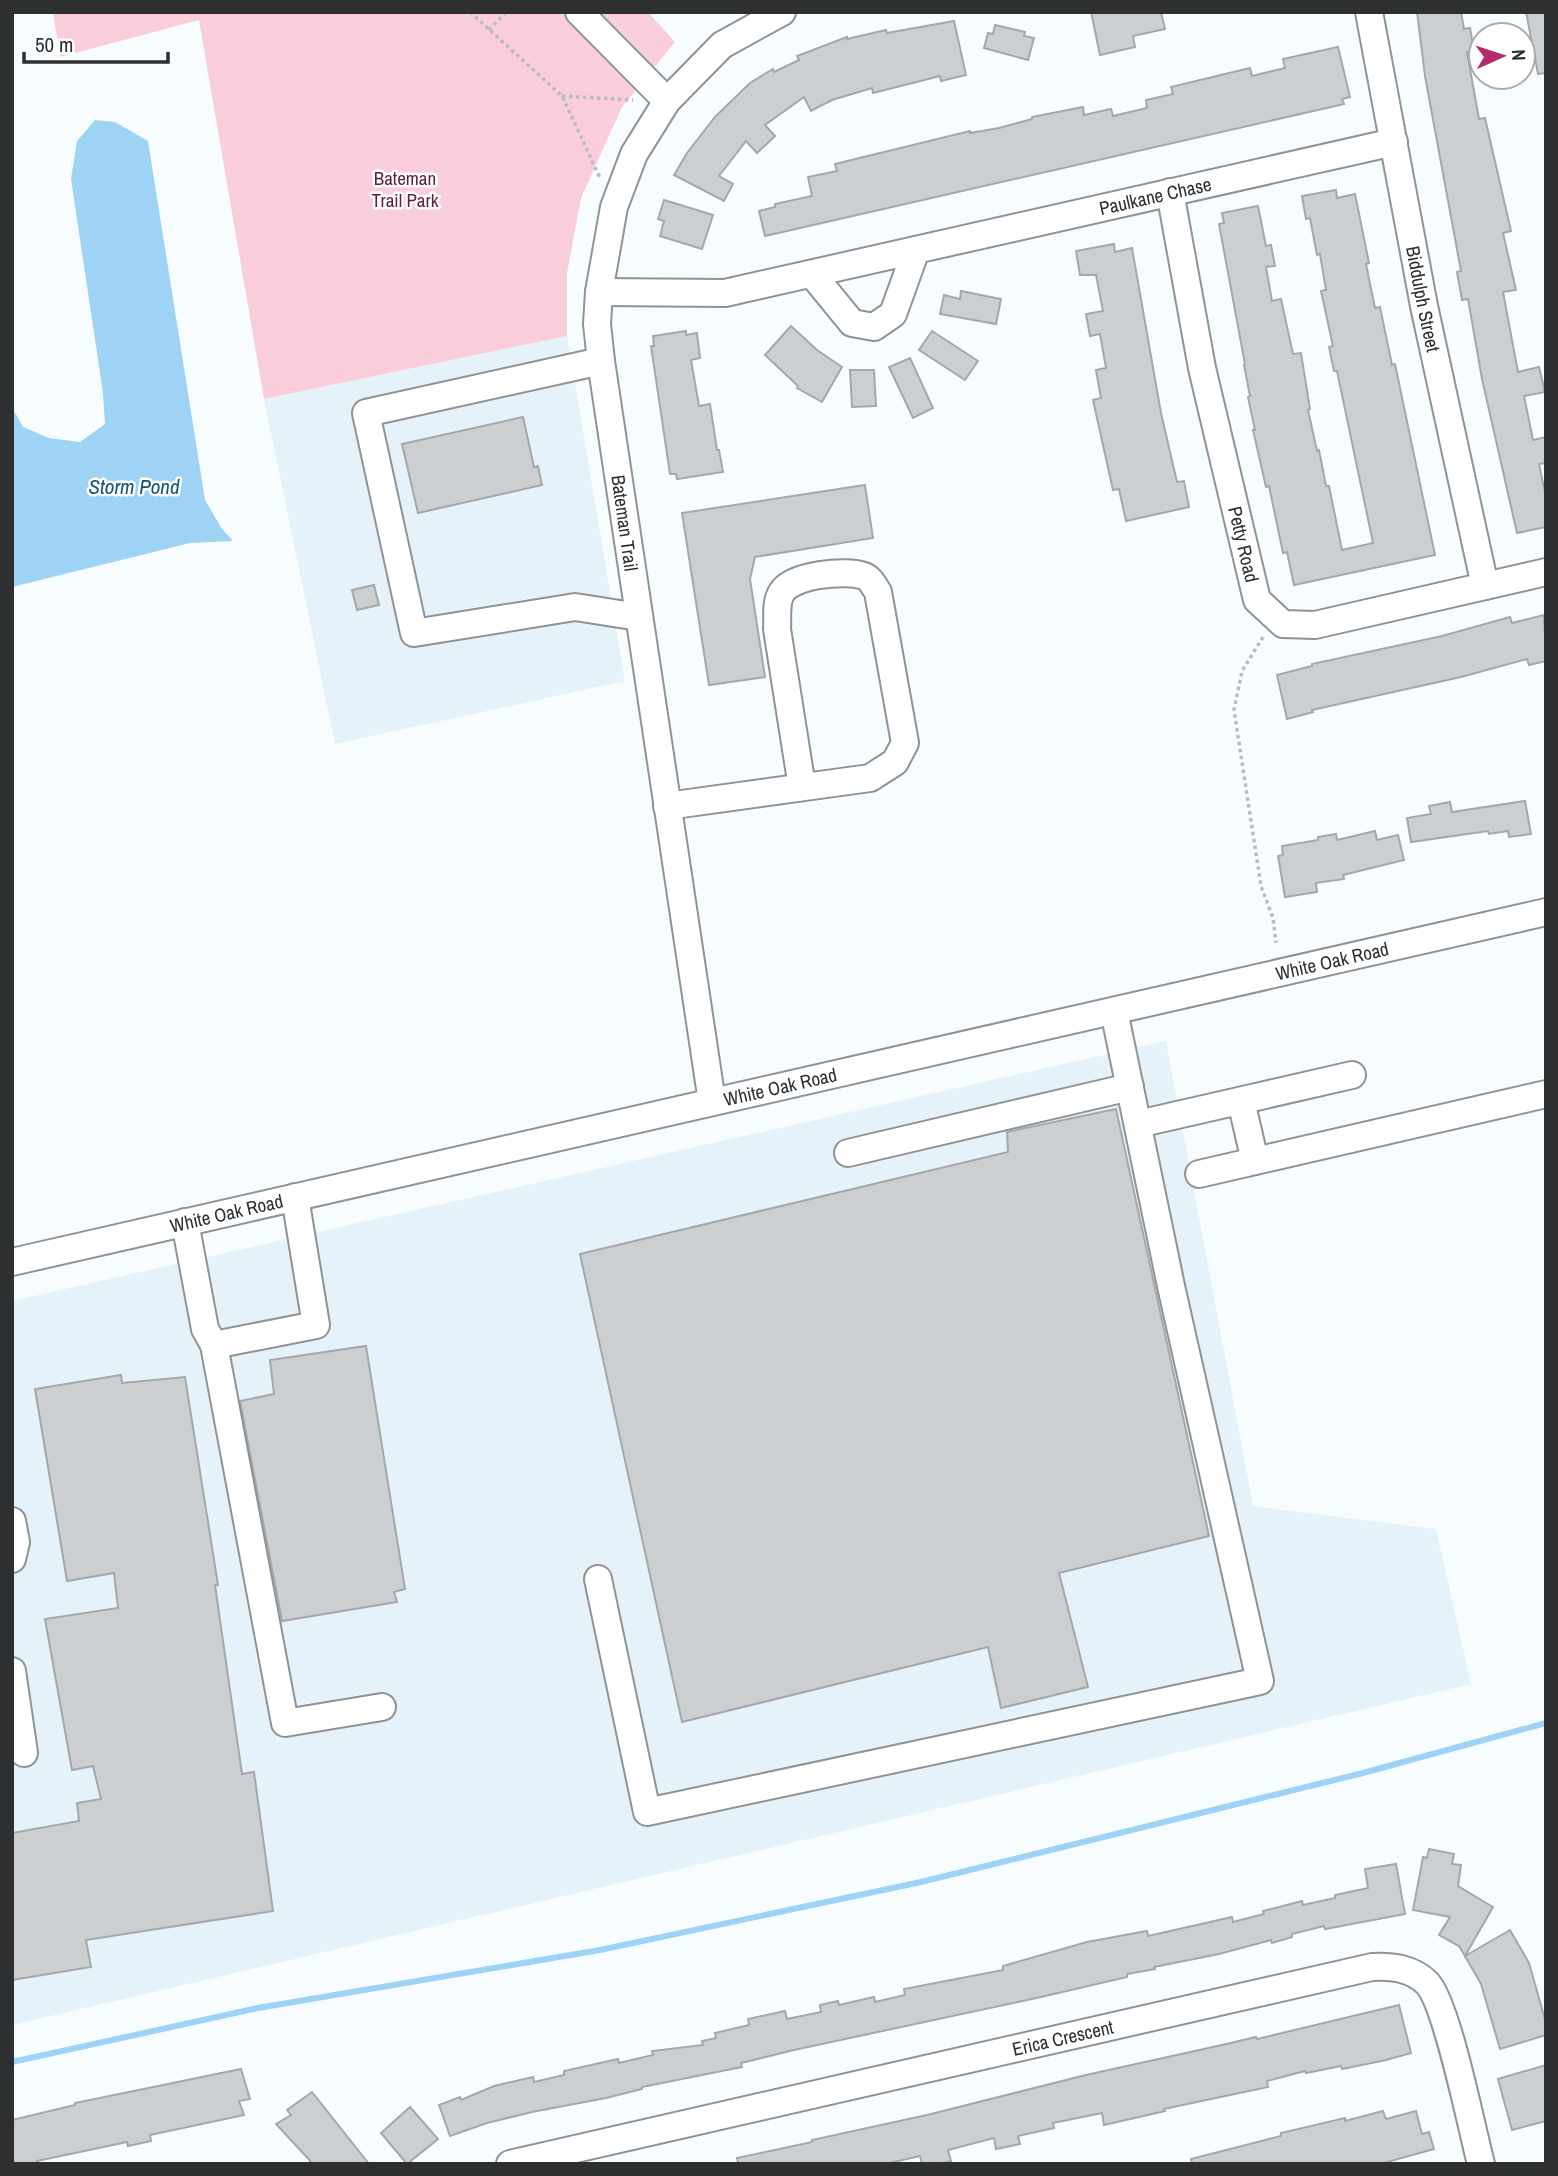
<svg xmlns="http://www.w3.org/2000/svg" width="1558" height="2176" font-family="'Archivo Narrow',sans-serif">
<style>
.built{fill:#e6f2fa}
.green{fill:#facddb}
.water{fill:#9ed3f6}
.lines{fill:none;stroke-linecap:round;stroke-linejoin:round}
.stream{stroke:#9ed3f6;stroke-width:6}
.building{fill:#cbcfd2;stroke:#a4a8ab;stroke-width:2}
.minor-casing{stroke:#8f9396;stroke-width:30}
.path{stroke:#b8bcbe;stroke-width:3.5;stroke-dasharray:3.5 3.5;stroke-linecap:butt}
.minor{stroke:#fff;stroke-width:26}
.labels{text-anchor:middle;stroke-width:5;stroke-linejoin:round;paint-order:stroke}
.park-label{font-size:19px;fill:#621d3b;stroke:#fff}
.street-label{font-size:19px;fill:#2d2f30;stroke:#fff}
.water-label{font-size:21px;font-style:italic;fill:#125374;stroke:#fff}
</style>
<rect width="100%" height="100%" fill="#f7fcff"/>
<!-- built -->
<g class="built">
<polygon points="567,336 625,681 335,744 264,399"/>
<polygon points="1166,1041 1253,1506 1436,1529 1471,1684 12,2025 12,1301"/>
</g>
<!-- green -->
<polygon class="green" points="53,12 648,12 675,42 622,107 581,198 567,273 567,336 264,399 199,20 60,57"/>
<!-- water -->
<polygon class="water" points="95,120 115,122 148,141 205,500 222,529 233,541 190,543 12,587 12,407 23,427 49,438 80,442 105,424 103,393 71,179 77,141"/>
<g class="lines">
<!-- stream -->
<polyline class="stream" points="12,2062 258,2008 600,1950 921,1882 1363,1773 1546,1723"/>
</g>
<!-- building -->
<g class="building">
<polygon points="1091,12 1161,12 1165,29 1133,36 1135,47 1100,55"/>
<polygon points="1417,12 1461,12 1464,29 1470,28 1474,50 1467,52 1479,119 1485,118 1511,231 1503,233 1516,290 1503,292 1518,372 1539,367 1545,392 1524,396 1533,440 1546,437 1546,463 1539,464 1546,497 1546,527 1517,533 1482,379 1468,299 1462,300 1457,272 1461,271 1425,76"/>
<polygon points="1526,12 1546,12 1546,73 1538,74"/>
<polygon points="954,21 966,75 941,81 940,76 873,93 872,88 832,100 811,111 804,97 765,125 775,136 757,153 746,141 719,176 733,184 724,201 674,175 687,153 715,117 750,83 773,69 774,72 799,60 797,56 847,37 847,39 886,30 887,33"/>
<polygon points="995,25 1025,32 1024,36 1034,38 1028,60 984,48 988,33 993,34"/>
<polygon points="1338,47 1350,97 1342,99 1344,104 765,236 759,211 775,207 775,204 812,196 808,177 837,171 835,164 970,131 970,133 999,128 1032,119 1032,117 1083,107 1084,115 1111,109 1113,116 1147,108 1146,100 1173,94 1171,87 1250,68 1252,76 1285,68 1283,59"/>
<polygon points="1336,190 1337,198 1355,194 1369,263 1366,264 1375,308 1380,307 1392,365 1395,364 1435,555 1294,585 1287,552 1283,553 1269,486 1266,487 1253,430 1255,430 1248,397 1250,396 1244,365 1245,364 1219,224 1224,223 1222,213 1258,206 1266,246 1271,245 1275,266 1266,267 1272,301 1281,299 1293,354 1301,353 1310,409 1308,410 1317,451 1319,450 1326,486 1329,486 1342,550 1373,543 1337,371 1334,371 1329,347 1333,346 1321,291 1326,290 1320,254 1317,255 1310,218 1306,219 1302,196"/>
<polygon points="664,200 713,215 702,249 660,236 664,221 658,219"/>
<polygon points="1114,244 1115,252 1132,248 1161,413 1177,482 1184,481 1189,507 1126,521 1119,489 1113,490 1093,400 1101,398 1096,370 1106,368 1100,334 1090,336 1086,314 1103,311 1096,275 1080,275 1076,251"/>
<polygon points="961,291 1001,299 996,324 940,314 944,295 960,299"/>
<polygon points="791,326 817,350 842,367 822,402 797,388 798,386 765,355"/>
<polygon points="686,331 686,335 697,333 700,358 691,360 699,406 710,404 717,450 719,450 723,472 677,479 676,474 670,474 651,346 654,346 653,336"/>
<polygon points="932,331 978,361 965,380 919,350"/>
<polygon points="910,358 933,408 913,418 889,367"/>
<polygon points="850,370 874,370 876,406 852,407"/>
<polygon points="523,417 534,467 538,466 542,485 418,513 402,444"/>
<polygon points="865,485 873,538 755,557 750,579 765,677 709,685 682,513"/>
<polygon points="374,585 379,605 357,610 352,590"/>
<polygon points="1544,615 1546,661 1529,665 1527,659 1461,677 1312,710 1313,712 1287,719 1277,675 1312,666 1312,664 1442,636 1510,617 1512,623"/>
<polygon points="1525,801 1531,834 1509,837 1508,831 1489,834 1488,831 1411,842 1407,818 1431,814 1429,806 1450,802 1452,812"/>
<polygon points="1375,831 1377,840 1398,835 1404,860 1343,875 1344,879 1316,883 1317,892 1285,897 1278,856 1283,855 1282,846 1318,840 1318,837 1336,834 1337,840"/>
<polygon points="1116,1109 1209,1536 1059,1573 1088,1687 1001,1708 988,1647 682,1722 580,1254 1008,1152 1007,1132"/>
<polygon points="366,1346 405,1589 394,1592 397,1602 282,1621 240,1401 274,1394 270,1360"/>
<polygon points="121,1375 122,1383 185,1377 218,1585 215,1585 242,1774 254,1772 273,1911 86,1940 91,1967 12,1980 12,1833 79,1821 77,1803 101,1799 93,1766 72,1770 45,1619 118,1608 114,1573 67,1581 35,1389"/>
<polygon points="1429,1849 1454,1854 1452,1864 1461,1865 1458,1886 1493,1907 1465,1956 1459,1946 1439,1935 1450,1917 1413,1910 1423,1857 1427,1858"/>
<polygon points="1396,1864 1405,1914 1325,1929 1324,1926 1292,1934 1292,1937 1272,1943 1271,1940 1219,1954 1154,1967 1155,1969 1127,1974 1127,1977 1041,1997 794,2050 741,2063 742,2067 642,2087 642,2089 606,2098 532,2112 487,2123 450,2136 439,2105 460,2097 461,2100 494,2086 533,2077 534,2082 564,2075 564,2071 618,2059 619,2063 653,2055 652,2051 703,2045 702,2041 716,2038 715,2033 749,2025 748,2019 785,2011 787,2019 821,2012 820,2005 838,2001 839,2005 874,1997 875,2002 905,1995 904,1989 1003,1970 1003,1966 1087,1942 1147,1931 1148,1936 1232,1917 1233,1922 1264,1914 1263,1911 1302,1901 1303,1905 1335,1898 1335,1895 1368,1888 1365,1869"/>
<polygon points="1510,1930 1529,1963 1546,2023 1546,2035 1500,2049 1481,1984 1465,1956"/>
<polygon points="1399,2005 1411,2053 1386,2060 1342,2069 1341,2066 1306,2073 1305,2071 1267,2081 1268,2087 1164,2109 1165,2111 1104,2125 1102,2113 1053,2123 1054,2128 1018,2136 1020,2144 996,2149 994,2138 948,2150 951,2161 939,2164 922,2164 920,2156 885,2164 738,2164 737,2158 812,2142 812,2140 927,2115 1086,2075 1222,2045 1256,2037 1257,2039"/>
<polygon points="1546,2065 1546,2121 1512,2130 1498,2079"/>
<polygon points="241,2069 250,2099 239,2101 244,2115 150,2135 151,2141 128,2146 127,2142 37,2161 38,2164 15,2164 12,2157 12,2120 75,2105 75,2103"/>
<polygon points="312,2092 369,2164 313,2164 276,2124 291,2115 287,2110"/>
<polygon points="410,2107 438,2139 407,2164 381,2133"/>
<polygon points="1383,2111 1386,2119 1416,2111 1422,2134 1429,2132 1434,2149 1380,2164 1192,2164 1191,2159 1281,2136 1281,2133 1345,2118 1345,2121"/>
</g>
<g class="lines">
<defs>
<g id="minor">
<polyline points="579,12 667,101"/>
<path id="s1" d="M1369 12 1424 306 1485 586"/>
<path id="s2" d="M1170 192 1202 368 1257 600 1283 624 1315 625 1546 572"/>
<polyline points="812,274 852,323 874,327 893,314 916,250"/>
<path id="s3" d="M599 292 725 293 1394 142"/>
<polyline points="601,361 366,413 414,633 575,607 639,617"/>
<path d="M667 806 870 778 895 762 905 743 878 592C874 586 870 578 864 576 846 569 792 575 782 592 775 602 778 618 777 629L802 787"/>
<polyline points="1241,1101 1255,1161"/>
<polyline points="712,1102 601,361 597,324 599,292 614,207 634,154 667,101 722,45 782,12"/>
<polyline points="1138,1124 1352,1075"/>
<polyline points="848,1153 1130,1087"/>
<polyline points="1199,1174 1546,1094"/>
<polyline points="185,1222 205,1329 214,1345 316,1325 295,1197"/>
<path id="s4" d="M12 1262 1546 912"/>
<polyline points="214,1345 285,1723 382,1707"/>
<polyline points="12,1521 16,1542 12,1559"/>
<polyline points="598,1579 647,1812 1260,1681 1171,1286 1114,1011"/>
<polyline points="12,1671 24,1753"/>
<path id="s5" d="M510 2164 1372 1967C1392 1966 1412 1968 1427 1983 1447 2003 1472 2130 1481 2164"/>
</g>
</defs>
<!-- minor casing -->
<use href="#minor" class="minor-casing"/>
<!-- path -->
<g class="path">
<polyline points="470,12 562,96 600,178"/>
<polyline points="489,30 506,12"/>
<polyline points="562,96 633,100"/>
<polyline points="1263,637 1242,671 1234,710 1261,886 1273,918 1276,943"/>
</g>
<!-- minor -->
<use href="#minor" class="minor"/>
</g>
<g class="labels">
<!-- park labels -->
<g class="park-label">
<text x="405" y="185">Bateman<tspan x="405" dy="22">Trail Park</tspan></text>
</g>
<!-- street labels -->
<g class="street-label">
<text dy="7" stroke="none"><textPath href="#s3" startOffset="567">Paulkane Chase</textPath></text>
<text dy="7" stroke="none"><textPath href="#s1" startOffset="292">Biddulph Street</textPath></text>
<text transform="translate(625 523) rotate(82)" y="7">Bateman Trail</text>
<text dy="7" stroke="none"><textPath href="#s2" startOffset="360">Petty Road</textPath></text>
<text dy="7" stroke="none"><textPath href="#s4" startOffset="1354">White Oak Road</textPath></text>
<text dy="7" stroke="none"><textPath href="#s4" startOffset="788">White Oak Road</textPath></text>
<text dy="7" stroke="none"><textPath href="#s4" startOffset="220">White Oak Road</textPath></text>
<text dy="7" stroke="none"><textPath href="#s5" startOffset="567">Erica Crescent</textPath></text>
</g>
<!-- water labels -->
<g class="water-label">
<text x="134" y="494">Storm Pond</text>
</g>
</g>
<!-- border -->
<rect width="1558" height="2176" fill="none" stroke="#2d2f30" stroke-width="28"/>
<!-- north arrow -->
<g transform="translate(1502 56) rotate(87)"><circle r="33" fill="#ffffff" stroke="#abacac" stroke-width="2"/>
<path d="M0-5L12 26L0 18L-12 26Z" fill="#b42c6c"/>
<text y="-10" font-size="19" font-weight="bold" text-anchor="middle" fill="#2d2f30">N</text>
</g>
<!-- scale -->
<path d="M24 52v10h144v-10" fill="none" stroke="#2d2f30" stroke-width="3.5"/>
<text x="35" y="52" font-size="21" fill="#2d2f30" stroke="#ffffff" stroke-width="5" paint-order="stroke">50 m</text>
</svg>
